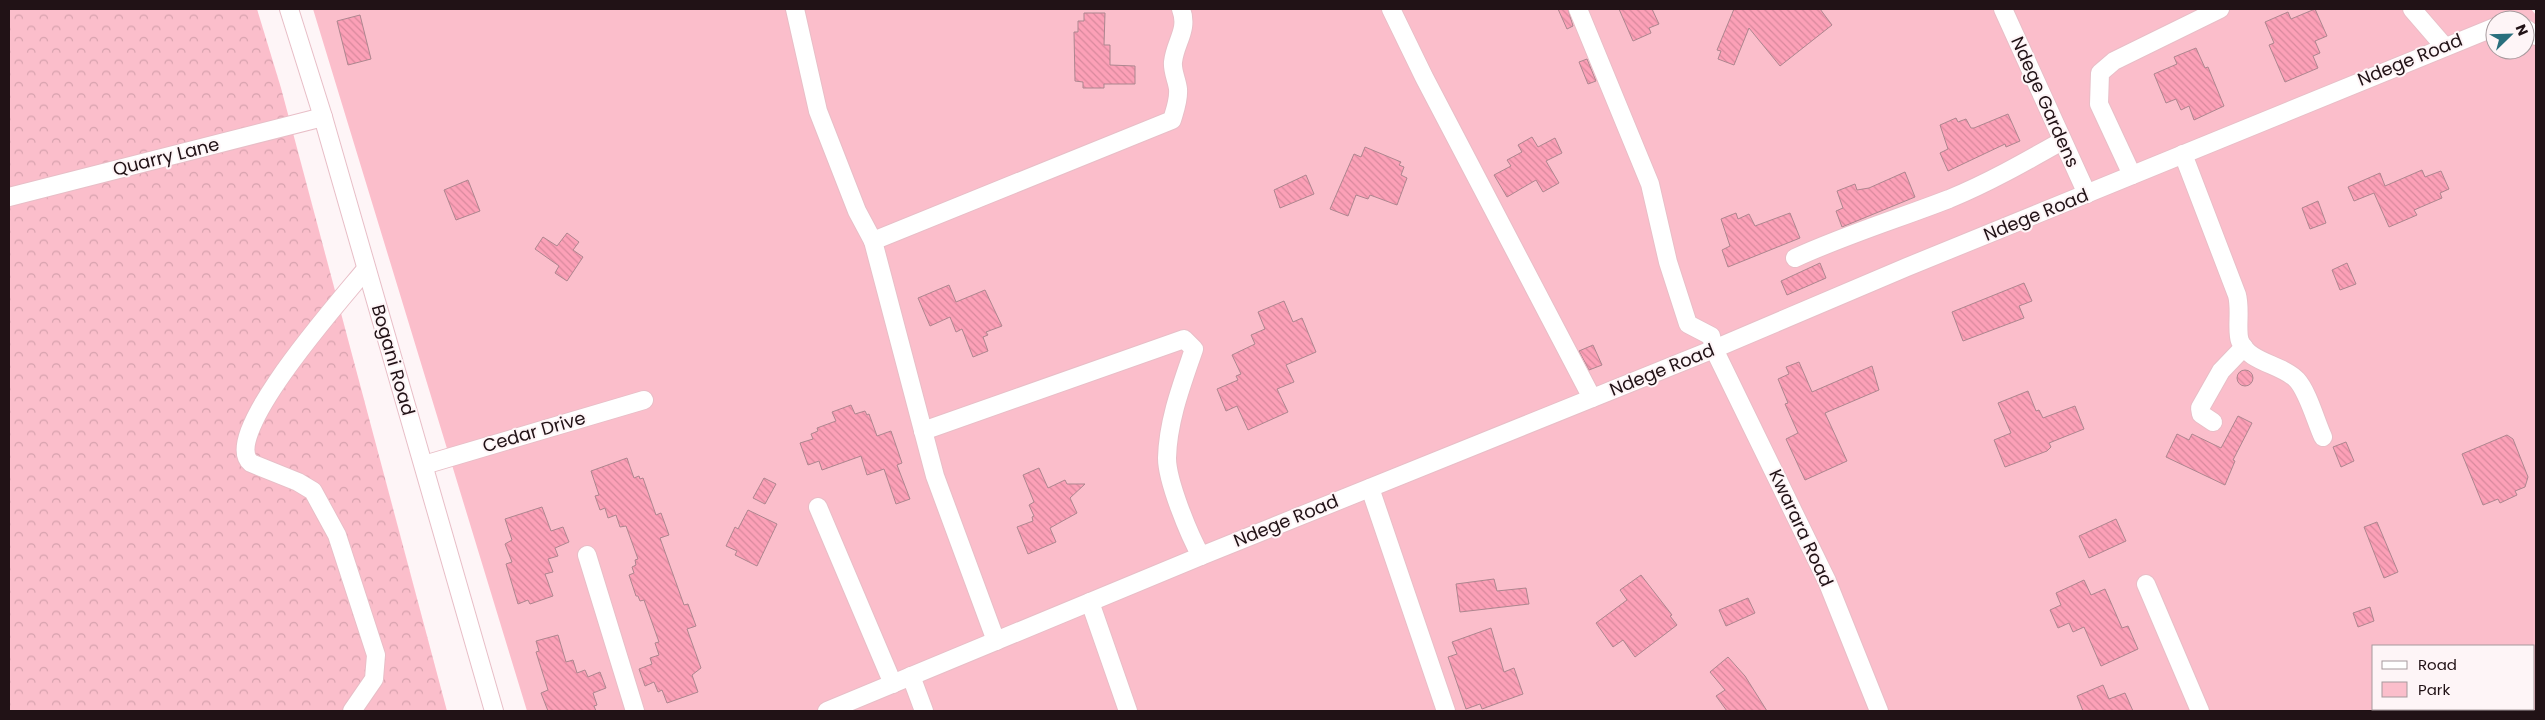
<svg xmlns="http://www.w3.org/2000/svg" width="2545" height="720" font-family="Poppins,sans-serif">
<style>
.forest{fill:url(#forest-crowns)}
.green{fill:#fbbecb;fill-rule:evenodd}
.building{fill:url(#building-back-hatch);stroke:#ad868f}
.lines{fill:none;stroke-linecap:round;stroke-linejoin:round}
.minor-casing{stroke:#e8bec7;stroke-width:20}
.minor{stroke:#fff;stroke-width:18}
.labels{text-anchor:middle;stroke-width:4;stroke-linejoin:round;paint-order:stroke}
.street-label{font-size:18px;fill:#211216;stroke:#fef5f7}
</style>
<defs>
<pattern id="forest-crowns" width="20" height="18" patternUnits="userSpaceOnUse" patternTransform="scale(1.25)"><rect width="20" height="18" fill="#fbbecb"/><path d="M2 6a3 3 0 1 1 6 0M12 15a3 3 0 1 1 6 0" fill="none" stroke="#d7a2ae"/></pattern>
<pattern id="building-back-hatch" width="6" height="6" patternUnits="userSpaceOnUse" patternTransform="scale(1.25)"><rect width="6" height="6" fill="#fca0b7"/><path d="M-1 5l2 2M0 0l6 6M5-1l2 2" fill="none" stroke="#d8899d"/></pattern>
</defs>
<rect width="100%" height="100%" fill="#fef5f7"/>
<!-- forest -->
<polygon class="forest" points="9,9 257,9 281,88 447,711 9,711"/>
<!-- green -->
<path class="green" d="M313 9H2531L2536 15V711H527ZM2495 20H2525V50H2495ZM2374 646H2534V709H2374Z"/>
<!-- building -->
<g class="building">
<polygon points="1558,9 1568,9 1573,26 1567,29"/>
<polygon points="1619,9 1652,9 1659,24 1649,28 1651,33 1633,41"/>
<polygon points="1734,9 1820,9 1832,25 1780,66 1749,28 1734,65 1718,59 1721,51 1717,50"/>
<polygon points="2315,9 2327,36 2315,41 2320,53 2313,56 2318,68 2285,82 2269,45 2274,43 2265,22 2288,12 2291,19"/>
<polygon points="1084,13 1105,13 1104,45 1110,45 1110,65 1135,66 1135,84 1104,84 1104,88 1083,88 1083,82 1075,81 1074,32 1078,32 1078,21 1084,21"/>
<polygon points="360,15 371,59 348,65 337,21"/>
<polygon points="2196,48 2205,68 2208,67 2224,106 2194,120 2189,106 2181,110 2176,99 2166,103 2154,74 2177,64 2174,57"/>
<polygon points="1587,59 1596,81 1588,84 1579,62"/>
<polygon points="2008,114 2020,141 2006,147 2005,144 1948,171 1940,153 1948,149 1940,125 1956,118 1958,122 1966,119 1971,128 1974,128"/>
<polygon points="1532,137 1538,147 1555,138 1562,153 1546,161 1559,183 1543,192 1536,180 1507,197 1494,175 1511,166 1507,160 1522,152 1518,145"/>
<polygon points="1365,147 1401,162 1399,165 1404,167 1401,175 1407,178 1397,205 1370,195 1368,199 1356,195 1348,216 1330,209 1354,154 1361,157"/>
<polygon points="2422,170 2425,177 2441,171 2449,189 2440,193 2442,198 2414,210 2417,215 2389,227 2374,193 2354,201 2348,187 2380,173 2385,186"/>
<polygon points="1905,172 1915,197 1842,227 1836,211 1843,208 1837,191 1855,184 1857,190 1869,188"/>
<polygon points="1306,175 1314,194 1280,208 1274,190"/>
<polygon points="468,180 480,211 456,220 444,190"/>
<polygon points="2318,201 2326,223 2310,229 2302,208"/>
<polygon points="1736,213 1738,219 1749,214 1755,226 1790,213 1800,238 1728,267 1722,250 1730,246 1721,219"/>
<polygon points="567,233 579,242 573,250 583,257 567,281 555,273 559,266 535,249 543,237 557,246"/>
<polygon points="1820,263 1826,278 1787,295 1781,281"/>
<polygon points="2347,263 2356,284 2340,290 2332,270"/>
<polygon points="2024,283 2032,301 2019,306 2024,318 1963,341 1952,312"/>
<polygon points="949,285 956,302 985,290 1002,326 986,332 988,335 983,337 988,351 973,357 962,329 956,332 950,317 930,326 918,298"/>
<polygon points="1284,301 1293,322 1302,318 1316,352 1286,365 1294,382 1277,389 1288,412 1248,430 1237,406 1226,411 1217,389 1238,380 1236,376 1241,374 1232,355 1255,344 1251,335 1265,329 1258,312"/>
<polygon points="1593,345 1602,365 1589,370 1579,351"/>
<polygon points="1799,362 1812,392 1872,366 1879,390 1825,413 1847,461 1805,480 1786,439 1798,433 1785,404 1788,403 1778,379 1789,374 1786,367"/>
<circle cx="2245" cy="378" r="8"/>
<polygon points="2028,391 2036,411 2039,410 2043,418 2075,406 2084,429 2049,443 2051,447 2047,451 2005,467 1994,440 2011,433 1998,403"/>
<polygon points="851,405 855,414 865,411 867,415 869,414 877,436 891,431 902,463 897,465 910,499 896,504 884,469 867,475 861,456 822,470 819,461 808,465 800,443 813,439 811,434 818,431 817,428 836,421 832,412"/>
<polygon points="2238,416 2252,423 2233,460 2235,461 2225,485 2166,457 2177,434 2189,440 2192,434 2221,448"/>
<polygon points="2507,435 2513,439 2528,477 2525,487 2515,491 2517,495 2500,503 2498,499 2483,505 2462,454"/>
<polygon points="2346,442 2354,461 2341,467 2333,447"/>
<polygon points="627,458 634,478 639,476 640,479 643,478 656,515 661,513 669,535 660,538 684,605 688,604 696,626 687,629 701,668 692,675 698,692 667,703 662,690 658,692 654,682 645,686 639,669 652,664 650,658 659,655 655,643 659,642 644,600 640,601 638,596 636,596 629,575 634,573 632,567 636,565 635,560 638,559 626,526 620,527 616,515 608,518 605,508 600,510 595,496 599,495 591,471"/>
<polygon points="1039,468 1048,488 1065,480 1067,484 1085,484 1070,498 1077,513 1050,528 1056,542 1028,554 1017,527 1033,521 1032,517 1034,516 1029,505 1034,502 1023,475"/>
<polygon points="764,478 776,484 765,504 753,498"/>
<polygon points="542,507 551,531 563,527 569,542 555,548 558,556 548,559 553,572 545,574 553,596 530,604 528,600 518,604 506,564 512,562 505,544 512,540 505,519"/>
<polygon points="748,510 777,524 757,566 735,555 737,551 726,546 735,527 738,529"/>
<polygon points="2116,519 2126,541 2089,558 2079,536"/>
<polygon points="2377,522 2398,572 2384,578 2364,527"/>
<polygon points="1641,575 1672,615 1670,616 1677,625 1635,657 1623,640 1613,647 1596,623 1627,600 1620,590"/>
<polygon points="1494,579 1497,591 1526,588 1529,604 1460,612 1456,584"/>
<polygon points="2084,580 2091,595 2105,589 2122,628 2128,626 2138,649 2101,666 2084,627 2073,632 2069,623 2058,628 2050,610 2061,605 2056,593"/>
<polygon points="1748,598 1755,613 1726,626 1719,610"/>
<polygon points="2370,607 2374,621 2358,627 2353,613"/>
<polygon points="1491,628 1504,672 1514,668 1523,694 1482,709 1480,704 1466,709 1448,657 1457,654 1452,642"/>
<polygon points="558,635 566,662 573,660 577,673 585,670 588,677 600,672 606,688 593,693 597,705 594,706 596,711 548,711 541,693 548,690 536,652 539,651 536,641"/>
<polygon points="1728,657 1745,676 1767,711 1727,711 1716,696 1725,690 1710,672"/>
<polygon points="2103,685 2109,699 2125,693 2133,711 2083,711 2077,696"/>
</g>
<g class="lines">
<defs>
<g id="minor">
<polyline points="289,9 323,117 494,711"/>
<path d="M795 9 818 111 857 211 873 241 1172 120C1175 110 1179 100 1178 89 1177 80 1172 71 1173 62 1175 42 1189 30 1181 9"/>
<polyline points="1391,9 1424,77 1592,398"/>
<polyline points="1578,9 1650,184 1668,262 1688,324 1711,336 1714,349 1827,581 1879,711"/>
<polyline points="2003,9 2087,194"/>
<polyline points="2412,9 2444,46"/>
<polyline points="2525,28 2536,36"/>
<path d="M2183 154 2237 295C2241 309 2236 331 2240 341 2249 363 2282 364 2297 380 2308 392 2316 422 2323 437"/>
<polyline points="2132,175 2099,104 2100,73 2114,61 2220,9"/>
<polyline points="9,197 323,117"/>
<polyline points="873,241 935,476 996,641"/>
<path d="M1795 258C1845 235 1897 219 1949 199 1988 183 2025 162 2062 141"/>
<polyline points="2213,422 2201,414 2200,408 2221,371 2244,347"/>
<path d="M923 431 1184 339 1194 349C1182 384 1168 420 1167 458 1167 481 1189 535 1201 556"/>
<polyline points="424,465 644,400"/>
<polyline points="1370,488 1446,711"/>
<polyline points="818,507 893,684"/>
<polyline points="587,555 635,711"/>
<polyline points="2146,584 2200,711"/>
<polyline points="1090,602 1128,711"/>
<polyline points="911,676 924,711"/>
<path d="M352 711 374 679 376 655 337 535 313 491 298 482 251 463C218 436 346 294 366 269"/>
<polyline points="827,711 1201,556 1714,349 1907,267 2495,27"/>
</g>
</defs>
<!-- minor casing -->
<use href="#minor" class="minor-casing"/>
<!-- minor -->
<use href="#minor" class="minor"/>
</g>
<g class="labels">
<!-- street labels -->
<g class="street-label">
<text transform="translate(2410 60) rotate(-22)" y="6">Ndege Road</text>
<text transform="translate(2045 102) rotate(66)" y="6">Ndege Gardens</text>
<text transform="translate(166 157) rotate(-14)" y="6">Quarry Lane</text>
<text transform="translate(2036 215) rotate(-22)" y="6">Ndege Road</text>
<text transform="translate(393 360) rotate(74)" y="6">Bogani Road</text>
<text transform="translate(1662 370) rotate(-22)" y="6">Ndege Road</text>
<text transform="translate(534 432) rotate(-16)" y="6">Cedar Drive</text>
<text transform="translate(1286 521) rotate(-22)" y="6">Ndege Road</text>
<text transform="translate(1801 528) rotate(65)" y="6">Kwarara Road</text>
</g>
</g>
<!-- border -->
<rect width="2545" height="720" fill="none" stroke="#211216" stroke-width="20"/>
<!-- legend -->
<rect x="2372" y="645" width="162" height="65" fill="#fef5f7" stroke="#a69a9d"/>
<rect x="2382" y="661" width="25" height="8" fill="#ffffff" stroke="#a69a9d"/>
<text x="2418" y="670" font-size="15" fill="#211216">Road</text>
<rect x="2382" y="682" width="25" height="15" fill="#fbbecb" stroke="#a69a9d"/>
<text x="2418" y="695" font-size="15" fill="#211216">Park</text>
<!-- north arrow -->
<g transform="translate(2510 35) rotate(67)"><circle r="24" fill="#fef5f7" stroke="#a69a9d"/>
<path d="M0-4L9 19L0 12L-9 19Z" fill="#296f7d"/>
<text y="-8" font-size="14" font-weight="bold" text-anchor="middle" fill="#211216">N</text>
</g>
</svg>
